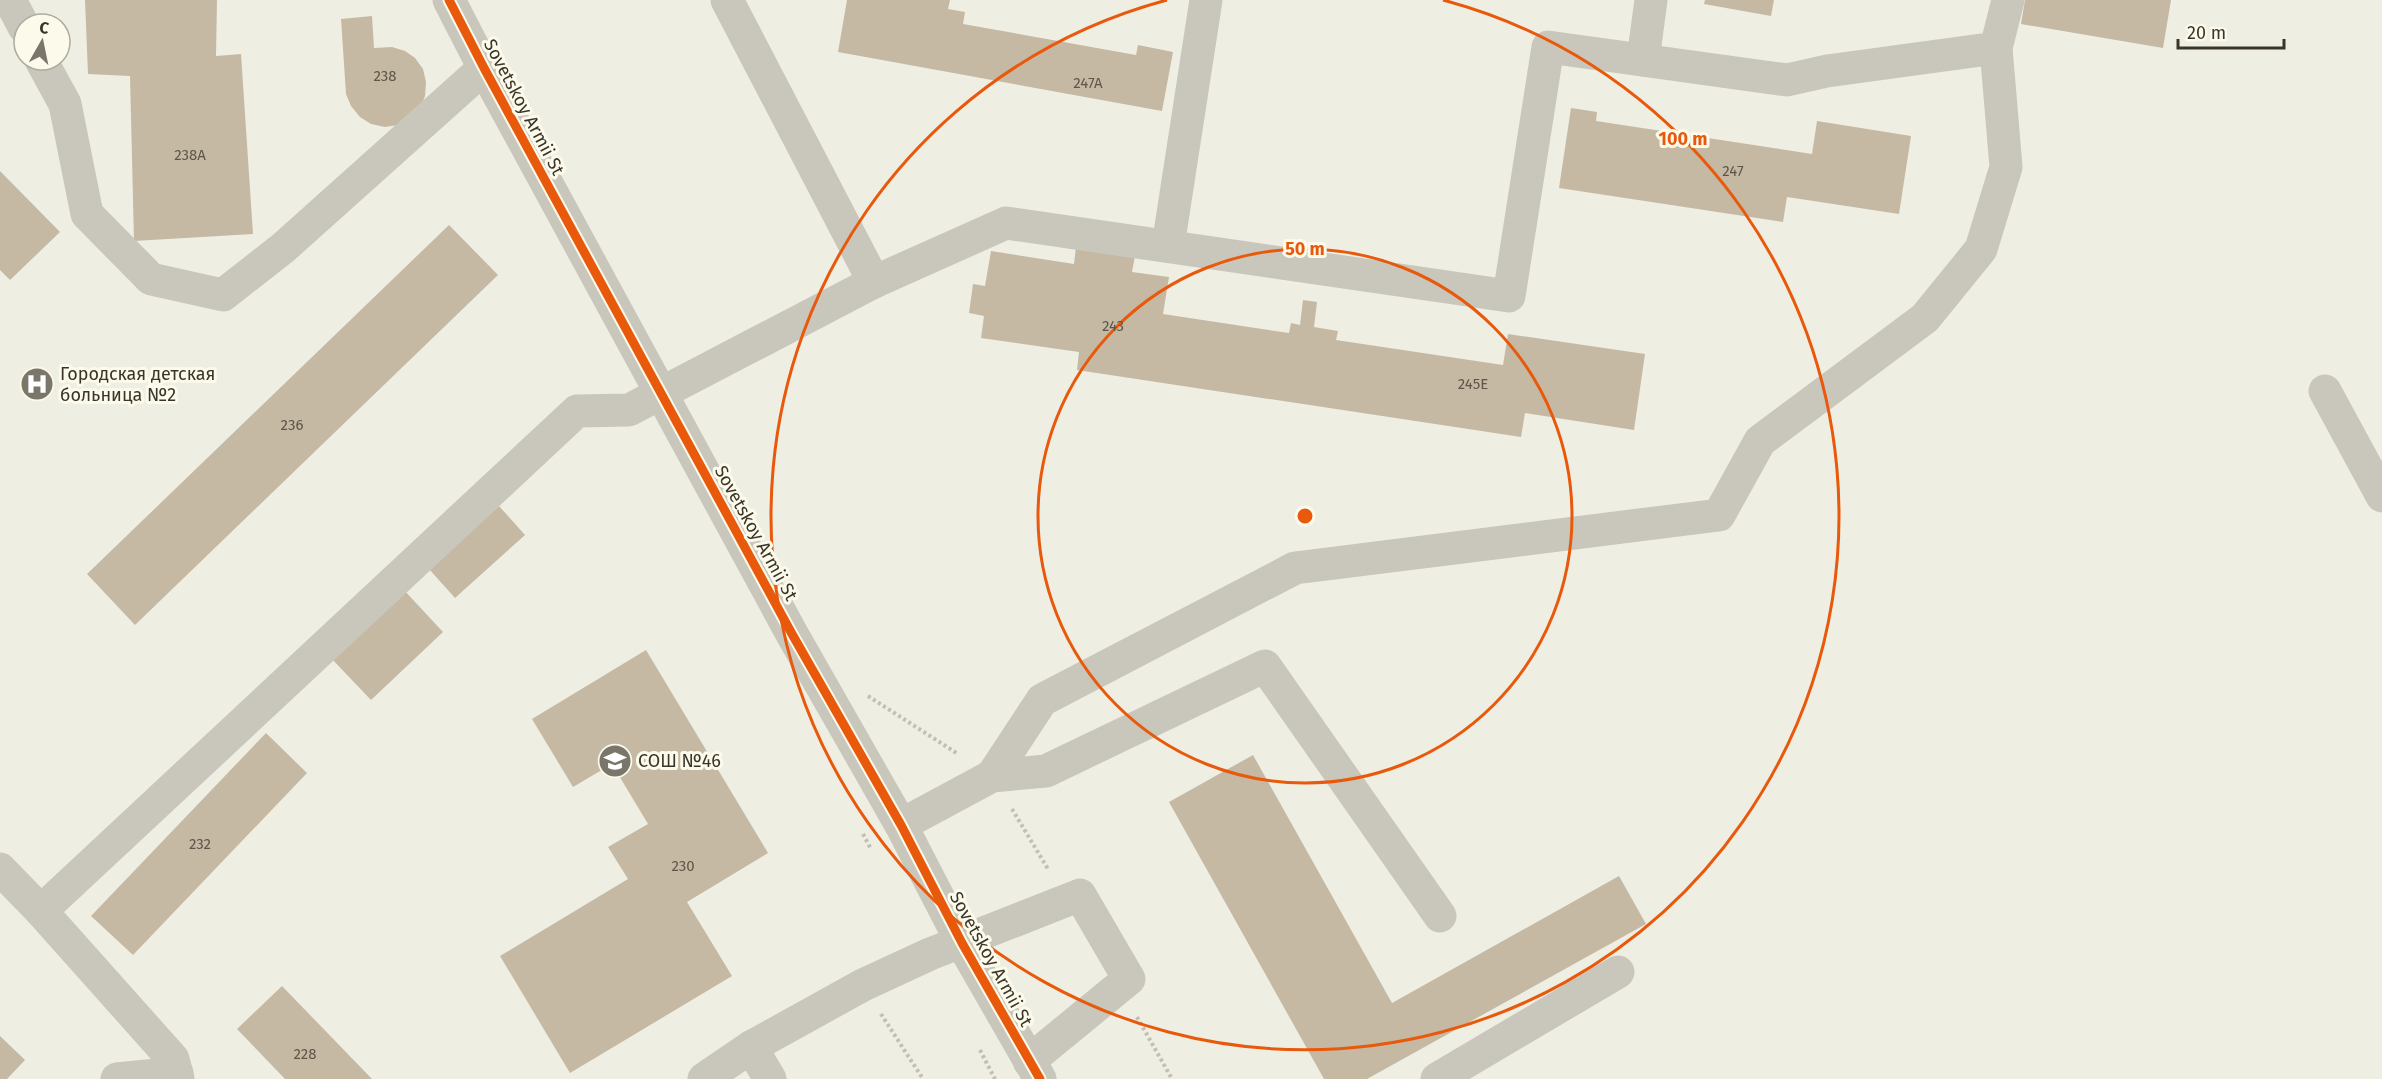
<svg xmlns="http://www.w3.org/2000/svg" width="2382" height="1079" font-family="'Fira Sans',sans-serif">
<style>
.building{fill:#c5b9a3}
.lines{fill:none;stroke-linecap:round;stroke-linejoin:round}
.path{stroke:#c2bfb4;stroke-width:4;stroke-dasharray:3 3;stroke-linecap:butt}
.minor{stroke:#c9c7bc;stroke-width:33}
.cycleway-casing{stroke:#fcfaeb;stroke-width:13}
.cycleway{stroke:#e8590c;stroke-width:9}
.ring{fill:none;stroke:#e8590c;stroke-width:3}
.labels{text-anchor:middle;stroke-width:6;stroke-linejoin:round;paint-order:stroke}
.number-label{font-size:15px;fill:#5e5648}
.street-label{font-size:18px;fill:#3b3529;stroke:#fcfaeb}
.poi-label{font-size:18px;fill:#3b3529;stroke:#fcfaeb;text-anchor:start}
.centre{fill:#e8590c;stroke:#fcfaeb;stroke-width:3}
.ring-label{font-size:18px;text-anchor:middle;font-weight:bold;fill:#e8590c;stroke:#fcfaeb;stroke-width:6;stroke-linejoin:round;paint-order:stroke}
</style>
<rect width="100%" height="100%" fill="#efeee3"/>
<!-- building -->
<g class="building">
<polygon points="85,0 217,0 216,56 241,54 253,234 134,241 130,76 88,74"/>
<polygon points="847,0 950,0 948,9 965,12 963,24 1136,55 1138,45 1173,52 1162,111 838,52"/>
<polygon points="1705,0 1774,0 1771,16 1704,4"/>
<polygon points="2025,0 2171,0 2163,48 2021,24"/>
<polygon points="372,16 374,48 392,47 405,51 415,58 423,69 426,82 425,96 420,108 398,125 385,127 371,124 360,117 351,106 346,94 341,19"/>
<polygon points="1571,108 1597,112 1596,121 1812,154 1817,121 1911,136 1899,214 1787,197 1783,222 1559,188"/>
<polygon points="0,171 60,232 10,280 0,270"/>
<polygon points="449,225 498,275 135,625 87,574"/>
<polygon points="1076,247 1135,256 1132,272 1169,277 1163,314 1289,333 1291,323 1300,325 1303,300 1317,302 1314,327 1338,331 1336,340 1503,365 1508,334 1645,354 1634,430 1525,413 1521,437 1077,370 1079,352 981,338 984,316 969,313 973,284 985,286 991,251 1074,264"/>
<polygon points="499,506 525,535 455,598 429,569"/>
<polygon points="403,589 443,632 371,700 330,657"/>
<polygon points="646,650 768,853 687,902 732,976 570,1073 500,956 628,879 608,847 648,824 612,764 573,787 532,719"/>
<polygon points="266,733 307,773 133,955 91,916"/>
<polygon points="1253,755 1392,1003 1619,876 1646,924 1367,1079 1324,1079 1169,802"/>
<polygon points="282,986 372,1079 285,1079 237,1029"/>
<polygon points="0,1036 25,1060 7,1079 0,1079"/>
</g>
<g class="lines">
<!-- path -->
<g class="path">
<polyline points="868,696 958,754"/>
<polyline points="1012,809 1048,869"/>
<polyline points="863,834 871,849"/>
<polyline points="881,1014 923,1079"/>
<polyline points="1137,1017 1172,1079"/>
<polyline points="980,1050 995,1079"/>
</g>
<!-- minor -->
<g class="minor">
<polyline points="10,0 24,27"/>
<polyline points="449,0 484,68 792,634 901,825 962,943 1040,1079"/>
<polyline points="727,0 874,282"/>
<polyline points="41,60 65,104 87,214 151,279 223,295 283,248 484,68"/>
<polyline points="1643,60 1651,0"/>
<polyline points="1168,246 1206,0"/>
<polyline points="2325,391 2382,496"/>
<polyline points="992,776 1042,700 1295,568 1719,515 1760,441 1925,318 1981,249 2006,167 1996,48"/>
<polyline points="901,825 992,776 1046,771 1265,666 1440,916"/>
<polyline points="0,869 41,911"/>
<polyline points="117,1079 177,1073"/>
<polyline points="178,1079 173,1059 41,911 577,411 629,410 874,282 1006,223 1509,296 1548,47 1787,80 1827,71 1996,48 2008,0"/>
<polyline points="704,1079 751,1047"/>
<polyline points="770,1079 751,1047 863,985 930,954 1080,895 1129,979 1029,1061"/>
<polyline points="1437,1079 1618,972"/>
</g>
<defs>
<polyline id="cycleway" points="449,0 484,68 792,634 901,825 962,943 1040,1079"/>
</defs>
<!-- cycleway casing -->
<use href="#cycleway" class="cycleway-casing"/>
<!-- cycleway -->
<use href="#cycleway" class="cycleway"/>
</g>
<!-- distance rings -->
<g class="ring">
<circle cx="1305" cy="516" r="267"/>
<path d="M1443 0A534 534 0 1 1 1167 0"/>
</g>
<!-- icons -->
<defs>
<symbol id="hospital-disc" viewBox="-11 -11 22 22"><circle r="9.5" fill="#7a766a" stroke="#fcfaeb"/><path d="M-5-5h3v3.5h4V-5h3V5h-3V1.5h-4V5h-3Z" fill="#fff"/></symbol>
<symbol id="school-disc" viewBox="-11 -11 22 22"><circle r="9.5" fill="#7a766a" stroke="#fcfaeb"/><path d="M0-5L7-2L0 1L-7-2ZM-4 1L0 2.5L4 1V4Q0 6-4 4Z" fill="#fff"/></symbol>
</defs>
<g fill-rule="evenodd">
<use href="#hospital-disc" x="18" y="365" width="38" height="38"/>
<use href="#school-disc" x="596" y="742" width="38" height="38"/>
</g>
<g class="labels">
<!-- number labels -->
<g class="number-label">
<text x="385" y="81">238</text>
<text x="1088" y="88">247А</text>
<text x="190" y="160">238А</text>
<text x="1733" y="176">247</text>
<text x="1113" y="331">243</text>
<text x="1473" y="389">245Е</text>
<text x="292" y="430">236</text>
<text x="200" y="849">232</text>
<text x="683" y="871">230</text>
<text x="305" y="1059">228</text>
</g>
<!-- street labels -->
<g class="street-label">
<text transform="translate(524 107) rotate(62)" y="6">Sovetskoy Armii St</text>
<text transform="translate(756 533) rotate(61)" y="6">Sovetskoy Armii St</text>
<text transform="translate(991 959) rotate(61)" y="6">Sovetskoy Armii St</text>
</g>
<!-- poi labels -->
<g class="poi-label">
<text x="60" y="380">Городская детская<tspan x="60" dy="21">больница №2</tspan></text>
<text x="638" y="767">СОШ №46</text>
</g>
</g>
<circle cx="1305" cy="516" r="9" class="centre"/>
<g class="ring-label">
<text x="1683" y="145">100 m</text>
<text x="1305" y="255">50 m</text>
</g>
<!-- north arrow -->
<g transform="translate(42 42) rotate(9)"><circle r="28" fill="#fcfaeb" stroke="#afab9d" stroke-width="1.5"/>
<path d="M0-4.5L10 22L0 15L-10 22Z" fill="#7a766a"/>
<text y="-9" font-size="16" font-weight="bold" text-anchor="middle" fill="#3b3529">С</text>
</g>
<!-- scale -->
<path d="M2178 39v9h106v-9" fill="none" stroke="#3b3529" stroke-width="3"/>
<text x="2187" y="39" font-size="18" fill="#3b3529" stroke="#fcfaeb" stroke-width="4.5" paint-order="stroke">20 m</text>
</svg>
